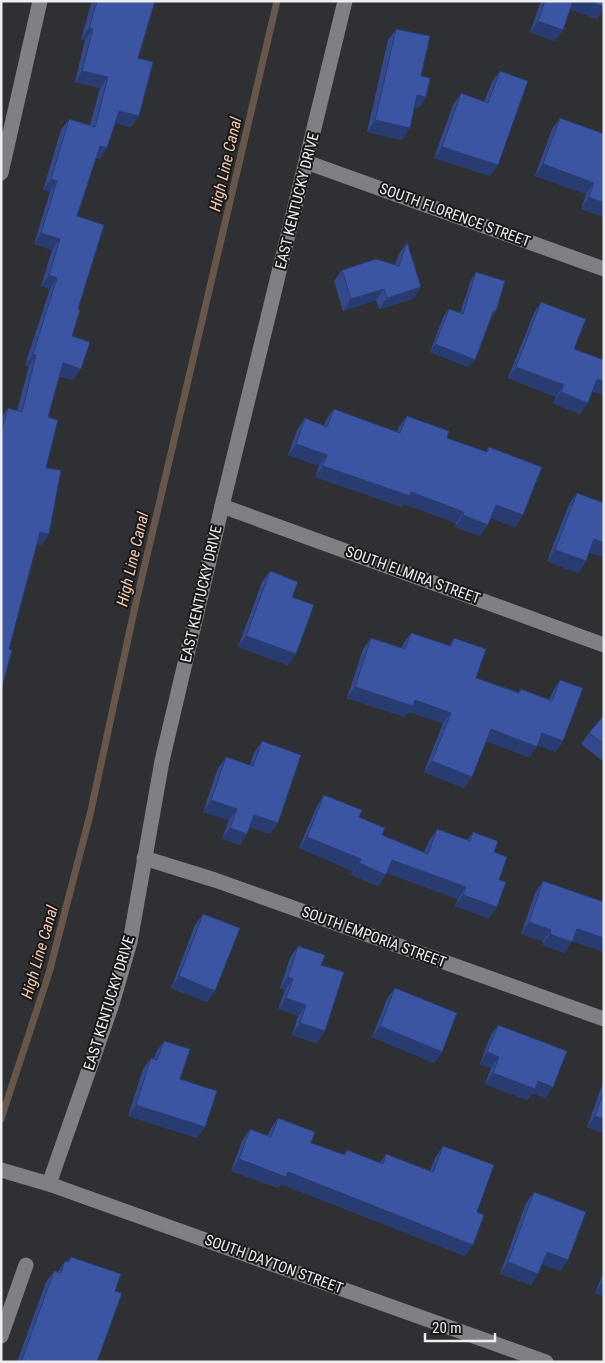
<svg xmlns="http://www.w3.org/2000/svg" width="605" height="1363" font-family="'Roboto Condensed',sans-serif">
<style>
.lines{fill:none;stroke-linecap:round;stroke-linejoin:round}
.stream{stroke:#68564a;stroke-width:7}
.minor{stroke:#7f8084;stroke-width:15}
.wall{fill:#33498c}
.shaded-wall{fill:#293c72}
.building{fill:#3b55a3;stroke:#293c72}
.labels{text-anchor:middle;stroke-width:4;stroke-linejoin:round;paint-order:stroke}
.street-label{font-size:15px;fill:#eeeef0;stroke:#171819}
.water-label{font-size:16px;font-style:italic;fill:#f7c9ae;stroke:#171819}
</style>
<rect width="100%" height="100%" fill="#2e3033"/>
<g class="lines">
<!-- stream -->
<polyline class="stream" points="1,1119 49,973 90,815 134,611 277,1"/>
<!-- minor -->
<g class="minor">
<polyline points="306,162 604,269"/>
<polyline points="1,173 40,1"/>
<polyline points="222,506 604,645"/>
<polyline points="144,858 215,880 604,1019"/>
<polyline points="1,1170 49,1184 546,1362"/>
<polyline points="49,1184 112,1004 130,942 162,761 222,506 345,1"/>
<polyline points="1,1336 26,1265"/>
</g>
</g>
<!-- wall -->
<g class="wall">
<polygon points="92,1 155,1 138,58 131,127 115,123 100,159 96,158 77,216 78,309 72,336 73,380 59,376 48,417 46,468 49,534 41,545 37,544 9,649 1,691 1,418 8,408 17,411 29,366 25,365 50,289 41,286 52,250 34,244 50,192 43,190 61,130 69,119 90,125 100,88 75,82 85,40 81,39"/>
<polygon points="541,1 604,1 597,19 570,9 563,30 555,41 530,32"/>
<polygon points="396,29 421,76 426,97 419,108 414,107 402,140 367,132 388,40"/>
<polygon points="500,71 490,176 434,158 453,105 461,93 484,102 492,82"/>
<polygon points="560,118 604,134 604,217 581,209 586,194 535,176 552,129"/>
<polygon points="407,242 413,299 379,309 376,300 343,311 334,281 342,270 395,264 399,254"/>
<polygon points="476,272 496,311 491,317 469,367 430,352 443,317 449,309 460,313 471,280"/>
<polygon points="541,302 574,349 604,360 604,395 592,391 580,414 553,403 556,397 508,378 534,313"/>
<polygon points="334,409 397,432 399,427 407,416 447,438 485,452 489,447 523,515 515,527 491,518 480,536 455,527 456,523 404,504 402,507 315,477 319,466 288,455 297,430 305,418 324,426 326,420"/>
<polygon points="577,493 604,503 604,557 589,552 586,561 578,573 547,561 569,504"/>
<polygon points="270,571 292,597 288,665 238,647 262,582"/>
<polygon points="411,633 449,646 454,638 476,678 518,692 521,689 549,700 553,691 560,680 563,741 555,752 538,745 529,757 486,741 464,788 424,772 443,723 409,712 405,717 347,698 363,649 371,638 402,648 403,644"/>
<polygon points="604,715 604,762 581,744 589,733"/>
<polygon points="262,741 270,834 250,827 240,845 222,839 229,820 203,812 218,768 226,757 250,765 254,753"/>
<polygon points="324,795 359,817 382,835 424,852 429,841 437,829 467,841 473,832 494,852 499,880 489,918 455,906 458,899 387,873 378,886 351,875 353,871 299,848 317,806"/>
<polygon points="543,881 604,902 604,952 572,941 564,953 542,945 543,941 521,934 535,893"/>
<polygon points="203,914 207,1002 171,988 195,925"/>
<polygon points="298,946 321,965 317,1043 292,1035 298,1016 278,1009 285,990 280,988 290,958"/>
<polygon points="395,988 442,1052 434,1063 372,1037 387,999"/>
<polygon points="498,1025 545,1098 532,1093 527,1100 485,1084 491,1068 480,1064 490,1036"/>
<polygon points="164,1041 180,1079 197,1138 128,1116 143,1069 151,1058 154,1059 156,1052"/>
<polygon points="604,1080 604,1133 587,1127"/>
<polygon points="278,1118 311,1143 343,1155 347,1150 380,1163 386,1154 430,1171 435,1158 443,1146 477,1212 465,1256 281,1184 278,1188 231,1171 242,1141 250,1129 267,1136 270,1130"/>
<polygon points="534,1192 561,1271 542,1264 531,1285 500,1274 526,1203"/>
<polygon points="71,1257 115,1291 97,1362 17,1362 46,1282 54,1271 58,1272 65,1261 67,1262"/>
<polygon points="604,1271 604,1296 595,1293"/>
</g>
<!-- shaded-wall -->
<g class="shaded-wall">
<polygon points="572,1 589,1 604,7 604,9 597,19 567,8"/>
<polygon points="538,21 563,30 555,41 530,32"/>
<polygon points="89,28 93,29 85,40 81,39"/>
<polygon points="82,71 108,77 100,88 75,82"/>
<polygon points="417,95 426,97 419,108 409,106"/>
<polygon points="119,111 139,116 131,127 111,122"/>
<polygon points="375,120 410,128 402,140 367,132"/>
<polygon points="100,146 107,148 100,159 92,157"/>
<polygon points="442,147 498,165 490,176 434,158"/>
<polygon points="543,164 594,183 586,194 535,176"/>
<polygon points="51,179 57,181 50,192 43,190"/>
<polygon points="589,197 604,203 604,217 581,209"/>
<polygon points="41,233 60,239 52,250 34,244"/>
<polygon points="49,275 57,278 50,289 41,286"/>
<polygon points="421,287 413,299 379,309 387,298"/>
<polygon points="384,289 376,300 343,311 351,299"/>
<polygon points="435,344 475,360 469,367 430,352"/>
<polygon points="33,354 36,355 29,366 25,365"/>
<polygon points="63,363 81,369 73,380 55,374"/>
<polygon points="516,367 564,385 556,397 508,378"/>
<polygon points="597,379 604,381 604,395 589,390"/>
<polygon points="561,392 588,403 580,414 553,403"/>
<polygon points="296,444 327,455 319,466 288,455"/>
<polygon points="323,466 411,492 464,512 456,523 404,504 402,507 315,477"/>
<polygon points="496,505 523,515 515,527 488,517"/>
<polygon points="463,515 488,525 480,536 455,527"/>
<polygon points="40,532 49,534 41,545 33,543"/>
<polygon points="594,539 604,543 604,557 586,550"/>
<polygon points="555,550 586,561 578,573 547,561"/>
<polygon points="246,636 296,654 288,665 238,647"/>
<polygon points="355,687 415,700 451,713 443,723 409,712 405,717 347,698"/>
<polygon points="491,729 537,747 529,757 483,740"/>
<polygon points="542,733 563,741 555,752 534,744"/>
<polygon points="432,761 472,777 464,788 424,772"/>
<polygon points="211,800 237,809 229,820 203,812"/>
<polygon points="254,815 278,823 270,834 246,826"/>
<polygon points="230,828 247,834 240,845 222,839"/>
<polygon points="307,837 361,859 353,871 299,848"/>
<polygon points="392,860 466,887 458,899 384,872"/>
<polygon points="359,863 386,875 378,886 351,875"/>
<polygon points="463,895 497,907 489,918 455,906"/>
<polygon points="529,922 551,930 543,941 521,934"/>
<polygon points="577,929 604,938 604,952 569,940"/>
<polygon points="550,934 572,942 564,953 542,945"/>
<polygon points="179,976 215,991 207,1002 171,988"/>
<polygon points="288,977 293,979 285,990 280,988"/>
<polygon points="286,998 306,1005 298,1016 278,1009"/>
<polygon points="300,1023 325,1031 317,1043 292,1035"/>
<polygon points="380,1026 442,1052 434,1063 372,1037"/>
<polygon points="487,1052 499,1057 491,1068 480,1064"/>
<polygon points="493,1073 538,1081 553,1087 545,1098 532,1093 527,1100 485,1084"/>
<polygon points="136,1105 205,1127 197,1138 128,1116"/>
<polygon points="595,1116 604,1119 604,1133 587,1127"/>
<polygon points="239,1159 288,1172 473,1245 465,1256 281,1184 278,1188 231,1171"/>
<polygon points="547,1252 568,1260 561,1271 539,1263"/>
<polygon points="508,1262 538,1274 531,1285 500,1274"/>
<polygon points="603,1281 604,1282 604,1296 595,1293"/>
</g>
<!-- building -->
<g class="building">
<polygon points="97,1 155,1 138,58 153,62 139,116 119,111 107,148 100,146 77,216 104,225 78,309 80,310 72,336 90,342 81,369 63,363 48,417 58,420 46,468 61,470 49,534 40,532 9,649 12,650 1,691 1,432 8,408 22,412 36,355 33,354 57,278 49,275 60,239 41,233 57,181 51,179 69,119 95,127 108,77 82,71 93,29 89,28"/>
<polygon points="545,1 573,1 563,30 538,21"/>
<polygon points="589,1 604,1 604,7"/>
<polygon points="396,29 430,36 421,76 430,78 426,97 417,95 410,128 375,120"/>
<polygon points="500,71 528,81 498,165 442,147 461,93 488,103"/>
<polygon points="560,118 604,134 604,203 589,197 594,183 543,164"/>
<polygon points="407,242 421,287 387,298 384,289 351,299 342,270 376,259 399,266"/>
<polygon points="476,272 505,281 496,311 494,310 475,360 435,344 449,309 463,314"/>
<polygon points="541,302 586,319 574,349 604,360 604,381 597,379 588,403 561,392 564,385 516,367"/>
<polygon points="334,409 400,433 407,416 449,431 447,438 487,452 489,447 542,467 523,515 496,505 488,525 463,515 464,512 411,492 410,496 323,466 327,455 296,444 305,418 327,427"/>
<polygon points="577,493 604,503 604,543 594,539 586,561 555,550"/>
<polygon points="270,571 298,582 292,597 314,605 296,654 246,636"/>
<polygon points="411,633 451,646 454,638 486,649 476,678 519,693 521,689 552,701 560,680 583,688 563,741 542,733 537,747 491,729 472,777 432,761 451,713 415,700 413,706 355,687 371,638 405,649"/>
<polygon points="604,715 604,744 589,733"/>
<polygon points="262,741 301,755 278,823 254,815 247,834 230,828 237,809 211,800 226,757 253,766"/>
<polygon points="324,795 362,810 359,817 385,828 382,835 428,854 437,829 470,841 473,832 498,841 494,852 507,857 499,880 506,882 497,907 463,895 466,887 392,860 386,875 359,863 361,859 307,837"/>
<polygon points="543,881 604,902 604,938 577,929 572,942 550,934 551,930 529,922"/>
<polygon points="203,914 240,928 215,991 179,976"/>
<polygon points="298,946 325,955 321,965 344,972 325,1031 300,1023 306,1005 286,998 293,979 288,977"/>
<polygon points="395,988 457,1013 442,1052 380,1026"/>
<polygon points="498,1025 567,1051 553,1087 538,1081 535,1089 493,1073 499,1057 487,1052"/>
<polygon points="164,1041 190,1049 180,1079 217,1091 205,1127 136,1105 151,1058 157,1060"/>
<polygon points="604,1091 604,1119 595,1116"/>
<polygon points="278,1118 315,1132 311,1143 345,1155 347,1150 383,1164 386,1154 433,1172 443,1146 494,1165 477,1212 484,1215 473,1245 288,1172 286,1177 239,1159 250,1129 271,1137"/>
<polygon points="534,1192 586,1212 568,1260 547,1252 538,1274 508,1262"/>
<polygon points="71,1257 121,1274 115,1291 122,1293 97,1362 21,1362 54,1271 61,1273 65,1261 69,1262"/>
</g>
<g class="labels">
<!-- street labels -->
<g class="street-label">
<text transform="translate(297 201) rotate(-76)" y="5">EAST KENTUCKY DRIVE</text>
<text transform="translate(455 215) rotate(20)" y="5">SOUTH FLORENCE STREET</text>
<text transform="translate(413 575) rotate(20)" y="5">SOUTH ELMIRA STREET</text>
<text transform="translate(201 594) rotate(-77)" y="5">EAST KENTUCKY DRIVE</text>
<text transform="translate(374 937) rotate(20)" y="5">SOUTH EMPORIA STREET</text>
<text transform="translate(109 1003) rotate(-73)" y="5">EAST KENTUCKY DRIVE</text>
<text transform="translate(274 1264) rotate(20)" y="5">SOUTH DAYTON STREET</text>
</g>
<!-- water labels -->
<g class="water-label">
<text transform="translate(225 164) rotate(-77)" y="6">High Line Canal</text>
<text transform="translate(132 559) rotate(-77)" y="6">High Line Canal</text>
<text transform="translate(39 952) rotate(-74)" y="6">High Line Canal</text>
</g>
</g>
<!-- border -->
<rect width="605" height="1363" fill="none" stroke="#eeeef0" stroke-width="5"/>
<!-- scale -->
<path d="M425 1333v8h70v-8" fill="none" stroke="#eeeef0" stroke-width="2.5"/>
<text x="432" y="1333" font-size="15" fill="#eeeef0" stroke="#171819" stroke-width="4" paint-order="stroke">20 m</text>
</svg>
